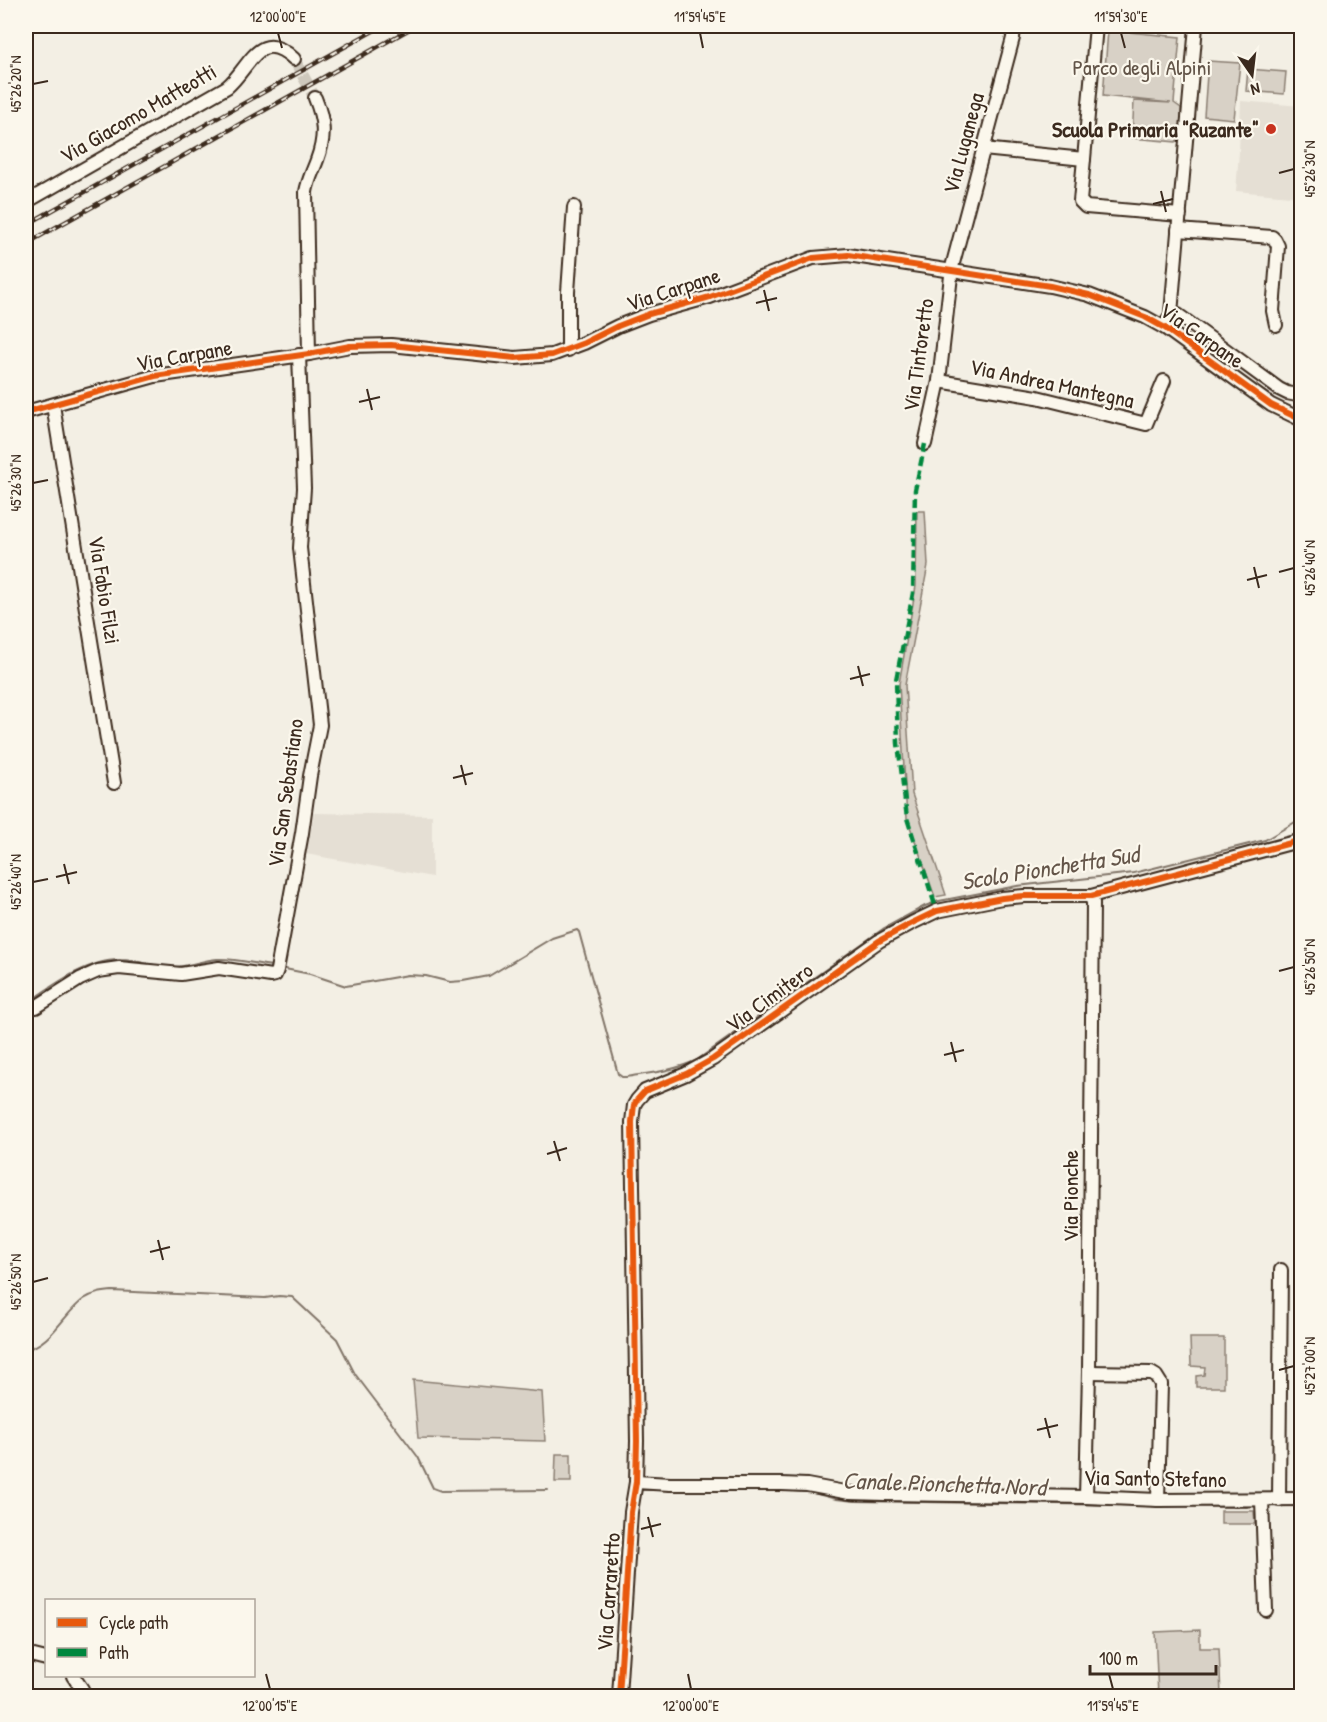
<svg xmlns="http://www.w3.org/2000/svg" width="1327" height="1722" font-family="'Patrick Hand',sans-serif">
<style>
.built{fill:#e5dfd4}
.green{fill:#d8d1c6;stroke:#8a7e72;stroke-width:1.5}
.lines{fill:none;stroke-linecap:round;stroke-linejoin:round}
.stream{stroke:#817468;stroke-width:2}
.minor-tunnel{stroke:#cec8bc;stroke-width:12;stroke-dasharray:12 6;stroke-linecap:butt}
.minor-casing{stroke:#3b2a1e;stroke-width:16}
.minor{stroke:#fbf7ec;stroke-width:12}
.rail-casing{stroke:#3b2a1e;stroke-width:4.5}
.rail{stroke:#fbf7ec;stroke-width:2;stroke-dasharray:7;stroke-linecap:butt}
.quiet{stroke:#00873e;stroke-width:4.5;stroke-dasharray:9 4.5;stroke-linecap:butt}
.cycleway-casing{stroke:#fbf7ec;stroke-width:10}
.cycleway{stroke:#e8590c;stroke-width:6}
.ticks{fill:none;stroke:#3b2a1e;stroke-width:2}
.poi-dot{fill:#c8321e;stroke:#fbf7ec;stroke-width:2}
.labels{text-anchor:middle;stroke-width:4.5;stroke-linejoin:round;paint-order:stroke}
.park-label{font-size:22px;fill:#625448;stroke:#fbf7ec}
.street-label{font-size:22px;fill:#3b2a1e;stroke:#fbf7ec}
.poi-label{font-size:22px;font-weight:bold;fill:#3b2a1e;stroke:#fbf7ec;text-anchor:end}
.water-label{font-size:24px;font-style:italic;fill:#645549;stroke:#fbf7ec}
.neatline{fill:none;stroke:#3b2a1e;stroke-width:2}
.ticks-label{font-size:15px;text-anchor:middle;fill:#3b2a1e}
</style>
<rect width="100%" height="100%" fill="#f3efe4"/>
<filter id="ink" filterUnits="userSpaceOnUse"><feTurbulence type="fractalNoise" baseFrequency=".0167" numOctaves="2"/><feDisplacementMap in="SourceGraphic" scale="12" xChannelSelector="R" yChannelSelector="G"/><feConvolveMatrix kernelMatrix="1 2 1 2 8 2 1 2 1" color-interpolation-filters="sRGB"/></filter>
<g filter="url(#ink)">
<!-- built -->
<g class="built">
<polygon points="1241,101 1301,106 1301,197 1236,191 1239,152"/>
<polygon points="314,813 432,815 432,877 306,854"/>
</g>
<!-- green -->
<g class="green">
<path d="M1108 30 1180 37 1174 103 1181 108C1181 119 1182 134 1176 142L1132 138 1134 101 1171 103 1103 96Z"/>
<polygon points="1208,61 1240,63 1234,119 1204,116"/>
<polygon points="1248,69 1286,72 1284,94 1246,91"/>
<polygon points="917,511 925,511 928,565 905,685 912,794 946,895 935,897 907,818 899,684 916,586"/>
<polygon points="1190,1338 1224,1338 1224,1387 1196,1387 1196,1376 1204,1375 1205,1367 1191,1366"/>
<polygon points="413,1380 542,1392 545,1441 418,1438"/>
<polygon points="556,1454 571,1454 571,1482 555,1482"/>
<polygon points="1221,1511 1254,1511 1255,1524 1221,1524"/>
<polygon points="1200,1630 1200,1648 1219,1648 1221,1696 1158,1696 1155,1632"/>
</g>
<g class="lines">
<!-- stream -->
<g class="stream">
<path d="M285 969 310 974 346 986 408 975 426 976 450 982 463 981 489 976 552 938 577 930 579 932 618 1074 622 1077H626C650 1073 674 1071 697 1060L883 929 925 906 939 901 1017 886 1134 873 1265 840 1302 818"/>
<path d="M26 1004C52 986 88 959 121 960 140 960 158 968 176 967 190 966 203 960 217 959 235 958 255 964 272 966"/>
<path d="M26 1349C50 1346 65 1312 84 1299 93 1293 102 1292 112 1291L265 1298 279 1296 292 1297 337 1339 355 1374 418 1457 433 1488 441 1491 548 1490"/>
<polyline points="641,1490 669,1490"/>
<polyline points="771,1490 810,1492 836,1499 855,1501 1247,1507"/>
</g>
<!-- minor-tunnel -->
<polyline class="minor-tunnel" points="294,59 315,98"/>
<defs>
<g id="minor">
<polyline points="983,149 1084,159 1080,201 1086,207 1180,215"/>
<polyline points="1084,159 1096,26"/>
<path d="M26 202 227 87C250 68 259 26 294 59"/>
<polyline points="1178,230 1272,237 1275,240 1278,246 1273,311 1276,325"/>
<polyline points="1171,314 1178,315 1185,320 1279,389 1287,393 1302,396"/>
<polyline points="1165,328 1171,314 1173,290 1196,26"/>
<polyline points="568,350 568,292 574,207"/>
<path d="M309 354 306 192C308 180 313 171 317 160 326 136 324 120 315 98"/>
<polyline points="939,381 1037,397 1146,424 1164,381"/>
<polyline points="53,405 114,783"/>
<polyline points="26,412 155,376 309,354 350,346 391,345 515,358 552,355 584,343 618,326 649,314 710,297 813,258 848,255 1050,286 1089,295 1145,317 1165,328 1271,405 1302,420"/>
<polyline points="925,444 939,381 952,267 1013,38 1014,26"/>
<polyline points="36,1007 80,979 98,971 119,968 181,974 219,968 271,976 275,975 277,970 302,833 310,776 320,725 300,548 304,488 299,355"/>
<polyline points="1089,1372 1151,1373 1156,1376 1161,1384 1158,1500"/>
<polyline points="636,1482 670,1484 782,1484 807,1485 850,1493 885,1494 1086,1497 1158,1500 1302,1499"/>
<polyline points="1086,1497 1089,1372 1093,903 1091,896"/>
<polyline points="1262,1500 1266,1610"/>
<polyline points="1279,1500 1281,1270"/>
<polyline points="26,1654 46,1659"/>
<polyline points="73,1676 82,1689 84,1696"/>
<polyline points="619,1696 631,1512 636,1482 637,1441 632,1122 634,1105 637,1100 645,1091 686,1074 713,1059 879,941 912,923 937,911 1002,898 1024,896 1091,896 1302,840"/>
</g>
</defs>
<!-- minor casing -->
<use href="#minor" class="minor-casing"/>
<!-- minor -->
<use href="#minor" class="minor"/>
<defs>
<g id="rail">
<polyline points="26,225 382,26"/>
<polyline points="26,244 415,26"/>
</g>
</defs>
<!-- rail casing -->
<use href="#rail" class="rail-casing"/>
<!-- rail -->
<use href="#rail" class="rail"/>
<!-- quiet -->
<polyline class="quiet" points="925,444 915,490 913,593 896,680 898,743 907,818 937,911"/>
<defs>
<g id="cycleway">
<polyline points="26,412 155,376 309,354 350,346 391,345 515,358 552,355 584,343 618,326 649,314 710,297 813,258 848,255 1050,286 1089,295 1145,317 1165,328 1271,405 1302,420"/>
<polyline points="619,1696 631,1512 636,1482 637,1441 632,1122 634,1105 637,1100 645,1091 686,1074 713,1059 879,941 912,923 937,911 1002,898 1024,896 1091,896 1302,840"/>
</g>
</defs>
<!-- cycleway casing -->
<use href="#cycleway" class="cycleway-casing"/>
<!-- cycleway -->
<use href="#cycleway" class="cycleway"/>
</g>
</g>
<!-- ticks -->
<path class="ticks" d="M278 33 282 48M700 33 703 48M1121 33 1125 48M33 84 48 81M1279 173 1294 169M1161 191 1166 212M1153 204 1173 199M764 290 769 311M756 303 777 298M367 389 372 410M359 402 380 397M33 483 48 480M1254 567 1259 588M1279 572 1294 568M1247 580 1267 575M858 666 863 686M850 679 870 674M461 765 466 785M453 778 473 773M64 864 69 884M56 877 77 872M33 882 48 879M1279 971 1294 967M951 1042 956 1062M944 1055 964 1050M554 1141 560 1161M547 1154 567 1148M158 1240 163 1260M150 1252 170 1247M33 1282 48 1278M1279 1370 1294 1366M1045 1418 1050 1438M1037 1430 1058 1425M648 1517 653 1537M641 1529 661 1524M266 1674 270 1689M688 1674 691 1689M1109 1674 1113 1689"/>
<!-- markers -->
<circle class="poi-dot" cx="1271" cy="129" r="6"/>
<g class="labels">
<!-- park labels -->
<g class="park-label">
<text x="1142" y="75">Parco degli Alpini</text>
</g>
<!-- street labels -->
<g class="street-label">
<text transform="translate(138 113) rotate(-30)" y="8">Via Giacomo Matteotti</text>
<text transform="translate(963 143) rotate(-75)" y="8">Via Luganega</text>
<text transform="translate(673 289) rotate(-18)" y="8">Via Carpane</text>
<text transform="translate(1202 335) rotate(35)" y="8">Via Carpane</text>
<text transform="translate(184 355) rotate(-10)" y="8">Via Carpane</text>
<text transform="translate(918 355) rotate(-82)" y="8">Via Tintoretto</text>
<text transform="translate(1052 383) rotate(12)" y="8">Via Andrea Mantegna</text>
<text transform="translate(105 590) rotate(81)" y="8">Via Fabio Filzi</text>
<text transform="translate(285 793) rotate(-82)" y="8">Via San Sebastiano</text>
<text transform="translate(769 997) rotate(-36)" y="8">Via Cimitero</text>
<text transform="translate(1070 1196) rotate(-90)" y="8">Via Pionche</text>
<text transform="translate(1155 1478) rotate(1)" y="8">Via Santo Stefano</text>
<text transform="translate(608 1592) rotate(-86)" y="8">Via Carraretto</text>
</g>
<!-- poi labels -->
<g class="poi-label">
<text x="1259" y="137">Scuola Primaria "Ruzante"</text>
</g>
<!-- water labels -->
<g class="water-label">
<text transform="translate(1050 868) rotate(-9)" y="8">Scolo Pionchetta Sud</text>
<text transform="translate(944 1484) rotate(2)" y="8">Canale Pionchetta Nord</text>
</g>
</g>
<!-- margin -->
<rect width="1327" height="1722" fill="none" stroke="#fbf7ec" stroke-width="66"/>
<!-- legend -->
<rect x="45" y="1599" width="210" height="78" fill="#fbf7ec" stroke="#aea59a" stroke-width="1.5"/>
<rect x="57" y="1618" width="30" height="9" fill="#e8590c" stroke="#aea59a" stroke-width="1.5"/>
<text x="99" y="1629" font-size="18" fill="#3b2a1e">Cycle path</text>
<rect x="57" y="1648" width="30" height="9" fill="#00873e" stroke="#aea59a" stroke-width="1.5"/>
<text x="99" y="1659" font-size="18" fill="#3b2a1e">Path</text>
<!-- north arrow -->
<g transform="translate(1252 75) rotate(166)" stroke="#fbf7ec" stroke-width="4.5" paint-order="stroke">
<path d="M0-4.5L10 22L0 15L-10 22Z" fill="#3b2a1e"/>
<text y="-9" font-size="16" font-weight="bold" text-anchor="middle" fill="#3b2a1e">N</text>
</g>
<!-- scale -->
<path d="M1090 1665v9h126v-9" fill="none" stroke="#3b2a1e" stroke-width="3"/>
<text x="1099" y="1665" font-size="18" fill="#3b2a1e" stroke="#fbf7ec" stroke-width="4.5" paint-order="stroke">100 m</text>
<rect x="33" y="33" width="1261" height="1656" class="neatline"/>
<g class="ticks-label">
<text x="278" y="22">12°00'00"E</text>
<text x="700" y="22">11°59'45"E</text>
<text x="1121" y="22">11°59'30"E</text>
<text transform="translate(16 84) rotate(-90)" y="5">45°26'20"N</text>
<text transform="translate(1310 169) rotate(-90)" y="5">45°26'30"N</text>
<text transform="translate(16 483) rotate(-90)" y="5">45°26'30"N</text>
<text transform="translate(1310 568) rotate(-90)" y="5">45°26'40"N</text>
<text transform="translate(16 882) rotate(-90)" y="5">45°26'40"N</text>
<text transform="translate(1310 967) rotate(-90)" y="5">45°26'50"N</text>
<text transform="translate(16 1282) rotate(-90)" y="5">45°26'50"N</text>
<text transform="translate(1310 1366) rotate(-90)" y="5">45°27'00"N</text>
<text x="270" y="1711">12°00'15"E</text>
<text x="691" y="1711">12°00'00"E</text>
<text x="1113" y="1711">11°59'45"E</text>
</g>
</svg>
